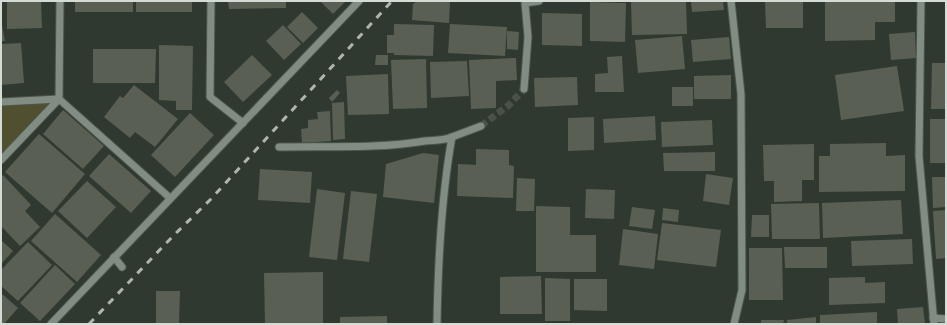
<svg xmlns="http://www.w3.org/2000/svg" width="947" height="325" font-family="'Roboto Condensed',sans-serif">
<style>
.green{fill:#505031}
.building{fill:#595f52}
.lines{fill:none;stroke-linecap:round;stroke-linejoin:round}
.minor-tunnel{stroke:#495149;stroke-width:7;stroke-dasharray:7 3.5;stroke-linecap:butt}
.minor-casing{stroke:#4d554d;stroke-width:9}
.minor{stroke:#818d82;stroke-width:7}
.rail{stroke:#afb6af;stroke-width:3;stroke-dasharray:7 7;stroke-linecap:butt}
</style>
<rect width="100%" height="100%" fill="#303930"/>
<!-- green -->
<polygon class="green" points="59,99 1,160 1,102"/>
<!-- building -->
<g class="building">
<polygon points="7,1 41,1 42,28 7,29"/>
<rect x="75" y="1" width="58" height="11"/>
<rect x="136" y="1" width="56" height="11"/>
<polygon points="228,1 286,1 286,8 229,9"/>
<polygon points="320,1 346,1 333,14"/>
<polygon points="417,1 450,1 449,23 412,20 413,4"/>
<polygon points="631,1 686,1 687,34 632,35"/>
<polygon points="691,1 723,1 724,10 692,12"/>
<polygon points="765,1 803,1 803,28 766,28"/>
<polygon points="825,1 895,1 895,22 875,22 875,40 825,41"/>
<polygon points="590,2 626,3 625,42 590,41"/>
<polygon points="302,12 318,28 303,43 287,27"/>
<polygon points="542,13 582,14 582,46 542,45"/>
<polygon points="1,20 5,41 1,41"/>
<polygon points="394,24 434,25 433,56 394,55 394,53 387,53 387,35 394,35"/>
<polygon points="450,24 507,27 505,56 448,53"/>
<polygon points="283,25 301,44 284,60 266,41"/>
<polygon points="507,31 519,32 518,50 507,49"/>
<polygon points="915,32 916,58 891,60 889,34"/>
<polygon points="682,36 685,69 638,73 635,40"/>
<polygon points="729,37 731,59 693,62 691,40"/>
<polygon points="21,43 24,83 1,85 1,44"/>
<polygon points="159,45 193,46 192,110 176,110 176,101 159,100"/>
<polygon points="93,49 156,49 155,83 93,83"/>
<polygon points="252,55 272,75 243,102 224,82"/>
<polygon points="376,55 388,55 388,65 375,65"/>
<polygon points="622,56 624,92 595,92 595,74 608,73 607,57"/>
<polygon points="516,58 517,80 496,81 496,108 471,109 469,60"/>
<polygon points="426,59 427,108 393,109 391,60"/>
<polygon points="467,61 469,96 431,98 430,62"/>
<polygon points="932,63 946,63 946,109 931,109"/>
<polygon points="897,66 904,111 841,120 835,75"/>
<polygon points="388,74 389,114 348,115 346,76"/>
<polygon points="731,75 731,99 694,99 694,76"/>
<polygon points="577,77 578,105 535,107 534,78"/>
<polygon points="134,85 178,119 155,147 135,132 130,138 104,117 120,96 123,98"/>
<rect x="672" y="87" width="21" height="19"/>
<polygon points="337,90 340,93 332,102 329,98"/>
<polygon points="344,102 345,139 333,140 332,103"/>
<polygon points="63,110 104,146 83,169 43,134"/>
<polygon points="330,111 331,141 302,143 301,129 308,128 308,120 318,119 317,112"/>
<polygon points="190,113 214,135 175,177 151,155"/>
<polygon points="655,116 656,140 604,143 603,119"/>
<polygon points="594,117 594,150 568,151 568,118"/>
<rect x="930" y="119" width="16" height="44"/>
<polygon points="712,120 713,145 662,147 661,122"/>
<polygon points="39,134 85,174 52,213 5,172"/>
<polygon points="886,143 886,156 905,155 905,191 819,192 819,156 830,156 830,144"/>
<polygon points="814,144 814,180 802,180 802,201 774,202 774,181 764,181 763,145"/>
<polygon points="476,149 509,150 509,165 514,166 513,198 457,196 458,164 476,165"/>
<polygon points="715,152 715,171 664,171 663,153"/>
<polygon points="423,153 439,155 434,203 383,197 386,164"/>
<polygon points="109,154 151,191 131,213 89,176"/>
<polygon points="260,169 312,172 310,203 258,200"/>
<polygon points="706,174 733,178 729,205 703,201"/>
<polygon points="3,175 31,205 25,211 40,227 20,246 1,226 1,177"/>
<polygon points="932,177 946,177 946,207 933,208"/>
<polygon points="517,178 535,179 534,211 516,211"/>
<polygon points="87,181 116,207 87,238 58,211"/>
<polygon points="317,189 345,193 337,260 309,257"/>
<polygon points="586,189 615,190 614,219 585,218"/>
<polygon points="351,191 377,194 369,262 343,259"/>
<polygon points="901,200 903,234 823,238 822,203"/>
<polygon points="819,203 820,239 772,239 771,204"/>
<polygon points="536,206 570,207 570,235 596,235 596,272 536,272"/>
<polygon points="632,207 655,210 652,229 629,226"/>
<polygon points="663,208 679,210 678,222 662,220"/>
<polygon points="946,210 946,258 936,259 933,211"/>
<polygon points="55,214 101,255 77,282 31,241"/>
<polygon points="752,215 769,215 769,237 751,237"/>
<polygon points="662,223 721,230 716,267 657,260"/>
<polygon points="623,229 658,234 654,269 619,265"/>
<polygon points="912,239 913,264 852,266 851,241"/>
<polygon points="1,240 13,251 1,264"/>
<polygon points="28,242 52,265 18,301 1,286 1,270"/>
<polygon points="784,247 827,247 827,268 785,268"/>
<polygon points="749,248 782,248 783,300 749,300"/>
<polygon points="55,265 75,284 40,321 20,303"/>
<polygon points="323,272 323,324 265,324 264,273"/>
<polygon points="541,276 542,314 500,314 500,277"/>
<polygon points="865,277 865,283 885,282 885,303 829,305 829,278"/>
<polygon points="545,278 570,279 570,321 545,321"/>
<polygon points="574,279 607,279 607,311 574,310"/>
<polygon points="156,291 180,291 179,324 156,324"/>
<polygon points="1,293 18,308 4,324 1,324"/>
<polygon points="923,307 925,324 898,324 897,309"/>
<polygon points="877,312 877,324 820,324 820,315"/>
<polygon points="387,316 387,324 340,324 340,317"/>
<polygon points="816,317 816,324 787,324 787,320"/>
<polygon points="761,320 784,320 783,324 761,324"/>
</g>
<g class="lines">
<!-- minor-tunnel -->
<polyline class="minor-tunnel" points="481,126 509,105 524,89"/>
<defs>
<g id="minor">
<polyline points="211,1 210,97 243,123"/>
<polyline points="731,1 741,94 742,290 734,324"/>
<polyline points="921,1 919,156 934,324"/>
<polyline points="524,89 528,37 525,3 539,1"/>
<polyline points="1,102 59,99 170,198"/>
<polyline points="452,137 481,126"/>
<path d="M279 147C328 146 377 149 425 141 434 140 442 141 452 137 441 198 438 262 437 324"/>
<polyline points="1,160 59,99 60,1"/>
<polyline points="114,257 122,267"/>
<polyline points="933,318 946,319"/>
<polyline points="51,324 359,1"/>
</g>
</defs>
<!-- minor casing -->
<use href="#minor" class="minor-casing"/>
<!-- minor -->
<use href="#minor" class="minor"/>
<!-- rail -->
<polyline class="rail" points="89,324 174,235 211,199 392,1"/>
</g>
<!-- border -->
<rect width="947" height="325" fill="none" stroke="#d5dbd5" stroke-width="4"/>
</svg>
